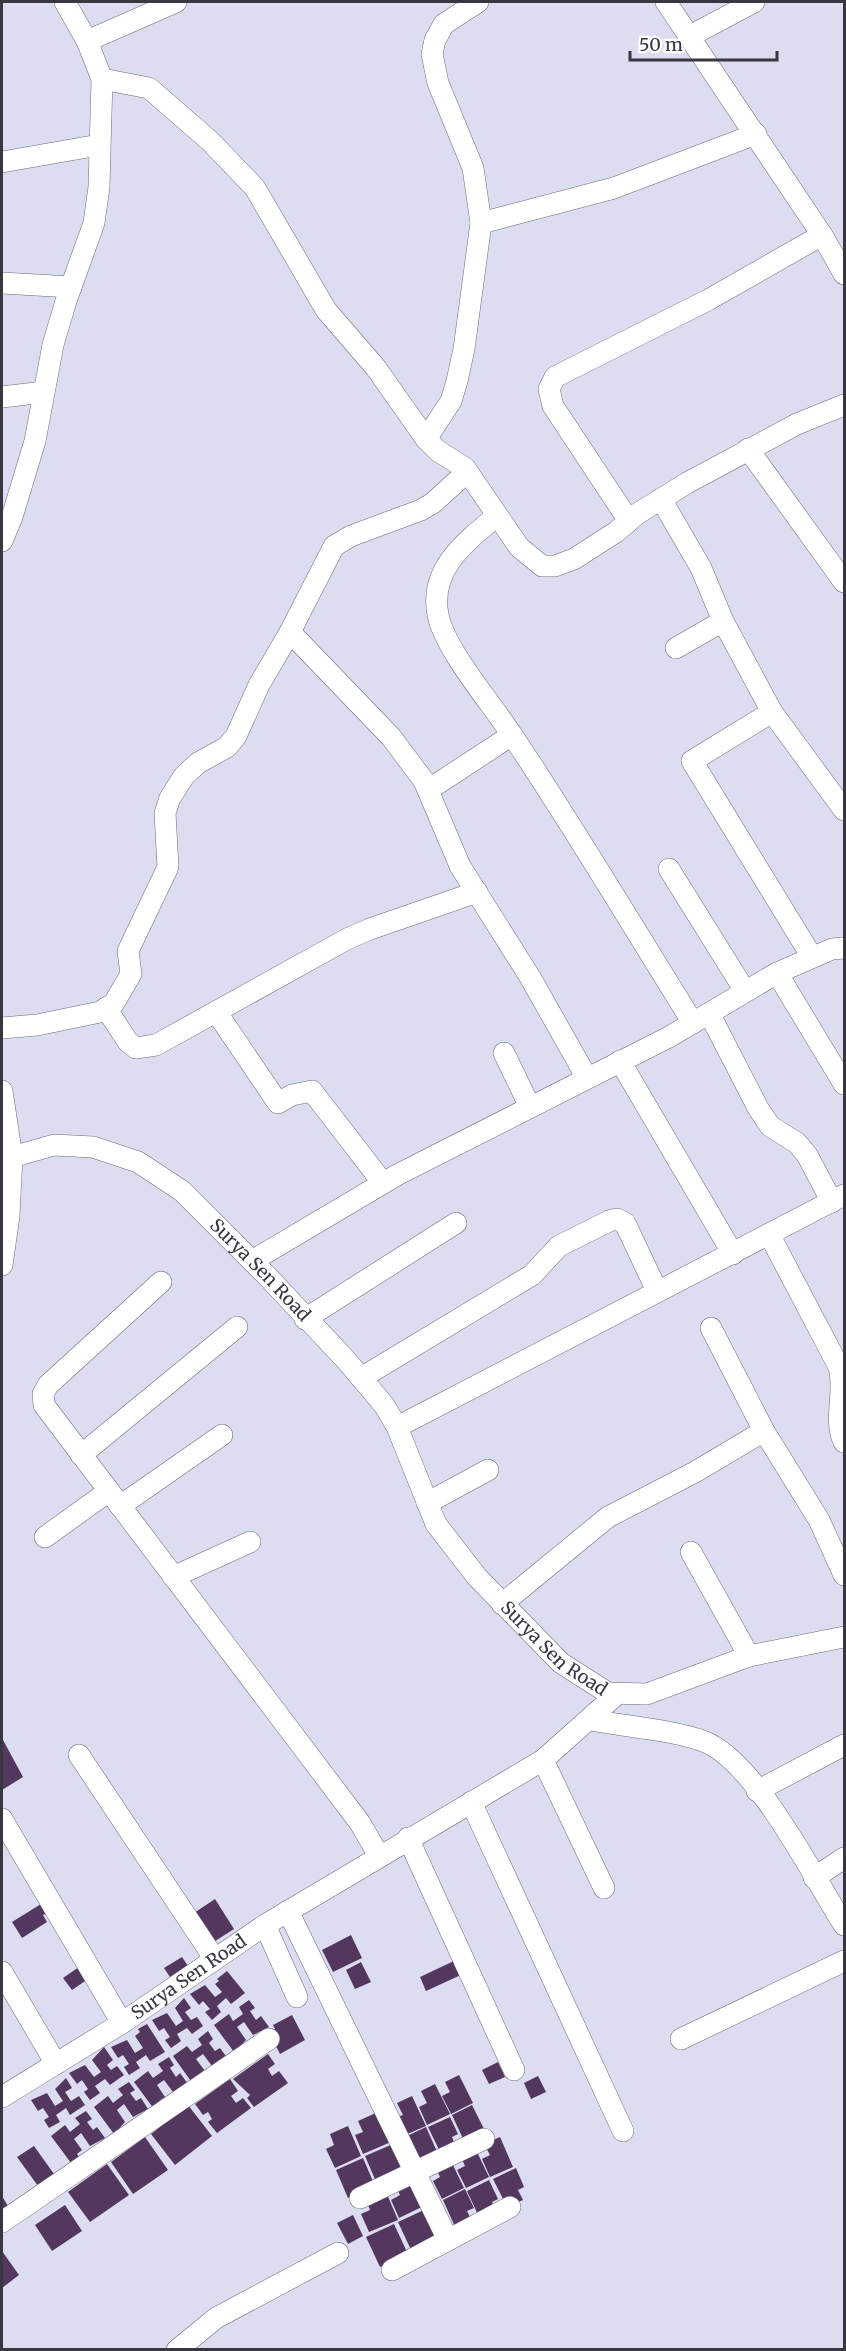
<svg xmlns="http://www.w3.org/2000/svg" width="846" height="2351" font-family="Merriweather,serif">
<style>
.building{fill:#53375f}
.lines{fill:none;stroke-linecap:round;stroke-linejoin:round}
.street-casing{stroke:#6a6a7b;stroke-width:22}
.street{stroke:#fff;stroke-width:21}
.labels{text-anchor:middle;stroke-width:6;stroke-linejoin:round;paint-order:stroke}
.street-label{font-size:18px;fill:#37383f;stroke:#fff}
</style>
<rect width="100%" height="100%" fill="#dcddf0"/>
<!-- building -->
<g class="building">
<polygon points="2,1738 23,1777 2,1790"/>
<polygon points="215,1899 234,1929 209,1945 191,1915"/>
<polygon points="41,1904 47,1913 43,1915 47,1922 22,1938 12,1922"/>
<polygon points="351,1935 362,1958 333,1972 322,1950"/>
<polygon points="182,1957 190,1969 172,1980 164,1968"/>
<polygon points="456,1960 463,1974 426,1991 420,1977"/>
<polygon points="361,1962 371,1982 355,1989 346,1970"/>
<polygon points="79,1967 88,1979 72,1990 63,1978"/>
<polygon points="227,1971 245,1993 231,2004 226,1998 217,2006 221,2012 212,2020 205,2012 210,2009 203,2001 199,2005 190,1994 205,1985 215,1997 222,1992 215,1984 219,1981 217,1979"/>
<polygon points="184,1998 191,2008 185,2012 191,2020 197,2017 203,2026 192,2034 187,2028 177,2034 181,2041 171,2048 165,2040 170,2037 164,2028 159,2031 152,2020 167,2013 176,2026 183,2021 175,2008"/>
<polygon points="249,2000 255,2008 250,2011 256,2020 261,2016 269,2027 253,2035 244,2022 237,2027 246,2040 234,2052 214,2025 229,2014 233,2021 243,2014 239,2007"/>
<polygon points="292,2015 305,2040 280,2054 269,2032 275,2029 273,2025"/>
<polygon points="147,2024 165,2052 150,2061 146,2055 136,2062 140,2068 129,2075 124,2067 129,2064 123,2055 118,2058 111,2047 127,2040 135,2053 143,2048 135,2036 140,2032 138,2029"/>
<polygon points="208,2031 213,2039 209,2043 215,2051 220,2048 228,2059 212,2066 203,2054 196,2059 205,2071 193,2084 173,2056 187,2046 192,2052 202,2045 198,2039"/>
<polygon points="104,2047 113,2060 107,2065 111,2070 117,2066 124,2075 110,2085 105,2079 95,2086 100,2093 90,2100 84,2092 88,2089 82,2080 77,2084 69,2073 85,2065 94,2077 101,2072 92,2060"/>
<polygon points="268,2054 275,2064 268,2069 272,2076 279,2071 288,2083 254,2107 247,2098 250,2095 233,2079"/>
<polygon points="169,2057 174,2065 170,2068 176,2077 180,2073 188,2084 173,2092 164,2080 157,2085 165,2097 160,2100 162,2103 154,2109 134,2082 148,2071 153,2078 163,2071 158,2064"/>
<polygon points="498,2062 505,2077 489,2084 482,2070"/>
<polygon points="459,2075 473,2103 451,2114 442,2096 450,2092 445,2082"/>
<polygon points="538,2076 546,2092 531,2099 524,2083"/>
<polygon points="66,2078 72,2088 65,2092 71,2101 79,2096 85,2105 70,2115 66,2108 56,2115 60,2122 49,2128 44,2120 49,2117 43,2108 38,2111 31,2100 47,2093 55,2106 63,2101 55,2089"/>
<polygon points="230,2079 238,2091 231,2096 236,2103 243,2098 251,2108 217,2133 208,2122 212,2119 208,2112 203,2115 195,2104"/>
<polygon points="129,2082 135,2090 130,2093 136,2101 141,2098 148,2109 133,2117 124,2104 117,2110 125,2122 114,2134 94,2107 108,2096 113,2103 123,2095 118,2089"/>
<polygon points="435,2084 450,2114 427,2125 419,2107 427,2103 421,2091"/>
<polygon points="412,2096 426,2126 405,2135 397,2117 403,2115 397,2103"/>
<polygon points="188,2105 212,2136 175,2165 151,2134"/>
<polygon points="472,2105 486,2133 465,2143 452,2115"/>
<polygon points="86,2111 92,2119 87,2122 93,2130 97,2127 105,2138 90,2146 81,2133 74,2139 82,2150 77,2154 79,2157 71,2163 51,2136 65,2125 70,2132 80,2124 75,2118"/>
<polygon points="378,2112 391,2142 363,2154 355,2135 363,2132 358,2121"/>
<polygon points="450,2117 458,2134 452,2137 457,2149 442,2156 428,2127"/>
<polygon points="348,2126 361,2156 335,2168 326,2149 334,2145 330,2134"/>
<polygon points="426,2127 439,2156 418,2166 405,2137"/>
<polygon points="145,2137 168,2170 133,2194 111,2162"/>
<polygon points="500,2137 513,2167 490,2177 482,2159 490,2155 484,2144"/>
<polygon points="393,2144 404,2172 377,2184 365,2156"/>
<polygon points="34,2146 54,2174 38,2186 17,2157"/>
<polygon points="475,2148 489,2177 466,2188 457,2170 465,2166 460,2155"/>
<polygon points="363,2158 375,2186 348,2198 336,2170"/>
<polygon points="450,2159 464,2188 442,2199 433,2181 440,2177 435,2166"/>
<polygon points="107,2164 129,2195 90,2222 68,2192"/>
<polygon points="516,2168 524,2187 518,2190 523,2200 507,2207 493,2179"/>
<polygon points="412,2176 426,2205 399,2218 391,2200 400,2195 395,2185"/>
<polygon points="489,2180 498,2199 492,2202 496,2212 480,2219 467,2191"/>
<polygon points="465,2189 474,2208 467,2211 472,2221 456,2229 443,2200"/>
<polygon points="386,2192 398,2220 369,2232 361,2214 370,2210 366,2200"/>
<polygon points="2,2196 8,2206 2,2211"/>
<polygon points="65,2205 82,2231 52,2251 35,2225"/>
<polygon points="426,2209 439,2236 411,2250 398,2222"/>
<polygon points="353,2215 363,2236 348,2244 337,2223"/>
<polygon points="394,2224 408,2254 380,2267 366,2237"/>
<polygon points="2,2251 19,2275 2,2288"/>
</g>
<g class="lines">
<defs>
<g id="street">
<polyline points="666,2 822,235 844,274"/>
<polyline points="690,36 754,2"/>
<polyline points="87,41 176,2"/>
<polyline points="102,79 149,88 210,141 255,188 326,310 376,368 426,439 438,451 465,468 519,547 542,566 555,566 574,559 616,532 637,514 687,483 797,424 844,405"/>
<polyline points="2,162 99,145"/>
<polyline points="481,223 614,188 756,134"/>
<polyline points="2,283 71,287"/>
<polyline points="2,397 44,392"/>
<polyline points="426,439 451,401 457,381 464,349 481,223 473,168 438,83 432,54 435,40 444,24 478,2"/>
<polyline points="748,449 844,582"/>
<polyline points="661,499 701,568 723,621 772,712 844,810"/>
<path d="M497 516C465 542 429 569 438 615 445 650 492 704 512 735 575 829 633 927 693 1023"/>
<polyline points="629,521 553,406 549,389 555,377 708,300 822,235"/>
<polyline points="2,541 12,517 35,441 53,345 66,301 94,223 99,187 102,79 87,41 65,2"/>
<polyline points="290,632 391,737 424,781 460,866 530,977 587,1078"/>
<polyline points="676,648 723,621"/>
<polyline points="772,712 692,761 812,957"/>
<polyline points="428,790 512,735"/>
<polyline points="669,869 745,991"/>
<polyline points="777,973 844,1084"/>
<polyline points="106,1008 128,1042 136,1048 156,1045 347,939 370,929 477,892"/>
<polyline points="217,1013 278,1103 292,1095 312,1091 383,1183"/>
<polyline points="710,1015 758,1108 770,1126 797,1143 807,1155 832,1202"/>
<polyline points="2,1028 37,1025 100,1012 114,1003 131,974 128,951 168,867 165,813 170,798 184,776 198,763 227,747 236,736 259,685 290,632 334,546 351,536 421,510 433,503 467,472"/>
<polyline points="504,1053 530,1107"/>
<polyline points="620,1061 733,1254"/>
<polyline points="2,1091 12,1157 9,1216 2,1265"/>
<path id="s1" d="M12 1157 54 1145 93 1147 138 1162 182 1191 268 1277 346 1360 384 1405 397 1427 436 1524 477 1577 561 1663 608 1693 647 1694 749 1656 844 1637"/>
<path d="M769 1234 839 1367C846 1394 833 1419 844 1442"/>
<polyline points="252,1261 397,1175 669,1037 777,973 832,949 844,948"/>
<polyline points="161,1282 48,1385 43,1394 44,1405 360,1823 379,1856"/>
<polyline points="305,1319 456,1223"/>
<polyline points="711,1328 764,1431 819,1520 844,1575"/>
<polyline points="361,1378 532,1275 559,1246 609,1221 617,1219 625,1223 657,1291"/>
<polyline points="397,1427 844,1195"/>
<polyline points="81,1455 237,1327"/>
<polyline points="427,1503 488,1470"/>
<polyline points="120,1506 222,1435"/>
<polyline points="45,1537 109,1491"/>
<polyline points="691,1552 749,1656"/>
<polyline points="173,1577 250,1542"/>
<polyline points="502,1604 608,1517 695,1472 764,1431"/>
<path d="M590 1720C623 1726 673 1730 703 1741 755 1760 814 1878 844 1925"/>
<polyline points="79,1755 214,1958"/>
<polyline points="543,1760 604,1888"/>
<polyline points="757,1791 844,1745"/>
<polyline points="471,1802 623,2131"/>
<polyline points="2,1819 122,2023"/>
<polyline points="408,1838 514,2070"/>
<polyline points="814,1878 844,1858"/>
<polyline points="288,1911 448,2240"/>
<polyline points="265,1925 297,1997"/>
<polyline points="2,1972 56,2064"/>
<polyline points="681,2039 844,1961"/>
<path id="s2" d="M2 2097 122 2023 265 1925 543 1760 617 1694"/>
<polyline points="360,2198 484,2139"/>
<polyline points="2,2222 269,2039"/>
<polyline points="392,2270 510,2207"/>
<polyline points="177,2350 216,2318 338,2253"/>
</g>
</defs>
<!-- street casing -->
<use href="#street" class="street-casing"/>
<!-- street -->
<use href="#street" class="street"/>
</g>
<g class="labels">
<!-- street labels -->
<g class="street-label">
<text dy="6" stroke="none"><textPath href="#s1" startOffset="294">Surya Sen Road</textPath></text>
<text dy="6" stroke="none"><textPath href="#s1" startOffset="780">Surya Sen Road</textPath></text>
<text dy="6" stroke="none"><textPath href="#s2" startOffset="222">Surya Sen Road</textPath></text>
</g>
</g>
<!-- border -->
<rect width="846" height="2351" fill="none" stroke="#37383f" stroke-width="6"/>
<!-- scale -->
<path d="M630 51v9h147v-9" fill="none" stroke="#37383f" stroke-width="3"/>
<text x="639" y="51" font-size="18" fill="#37383f" stroke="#ffffff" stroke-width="4.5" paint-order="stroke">50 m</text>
</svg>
